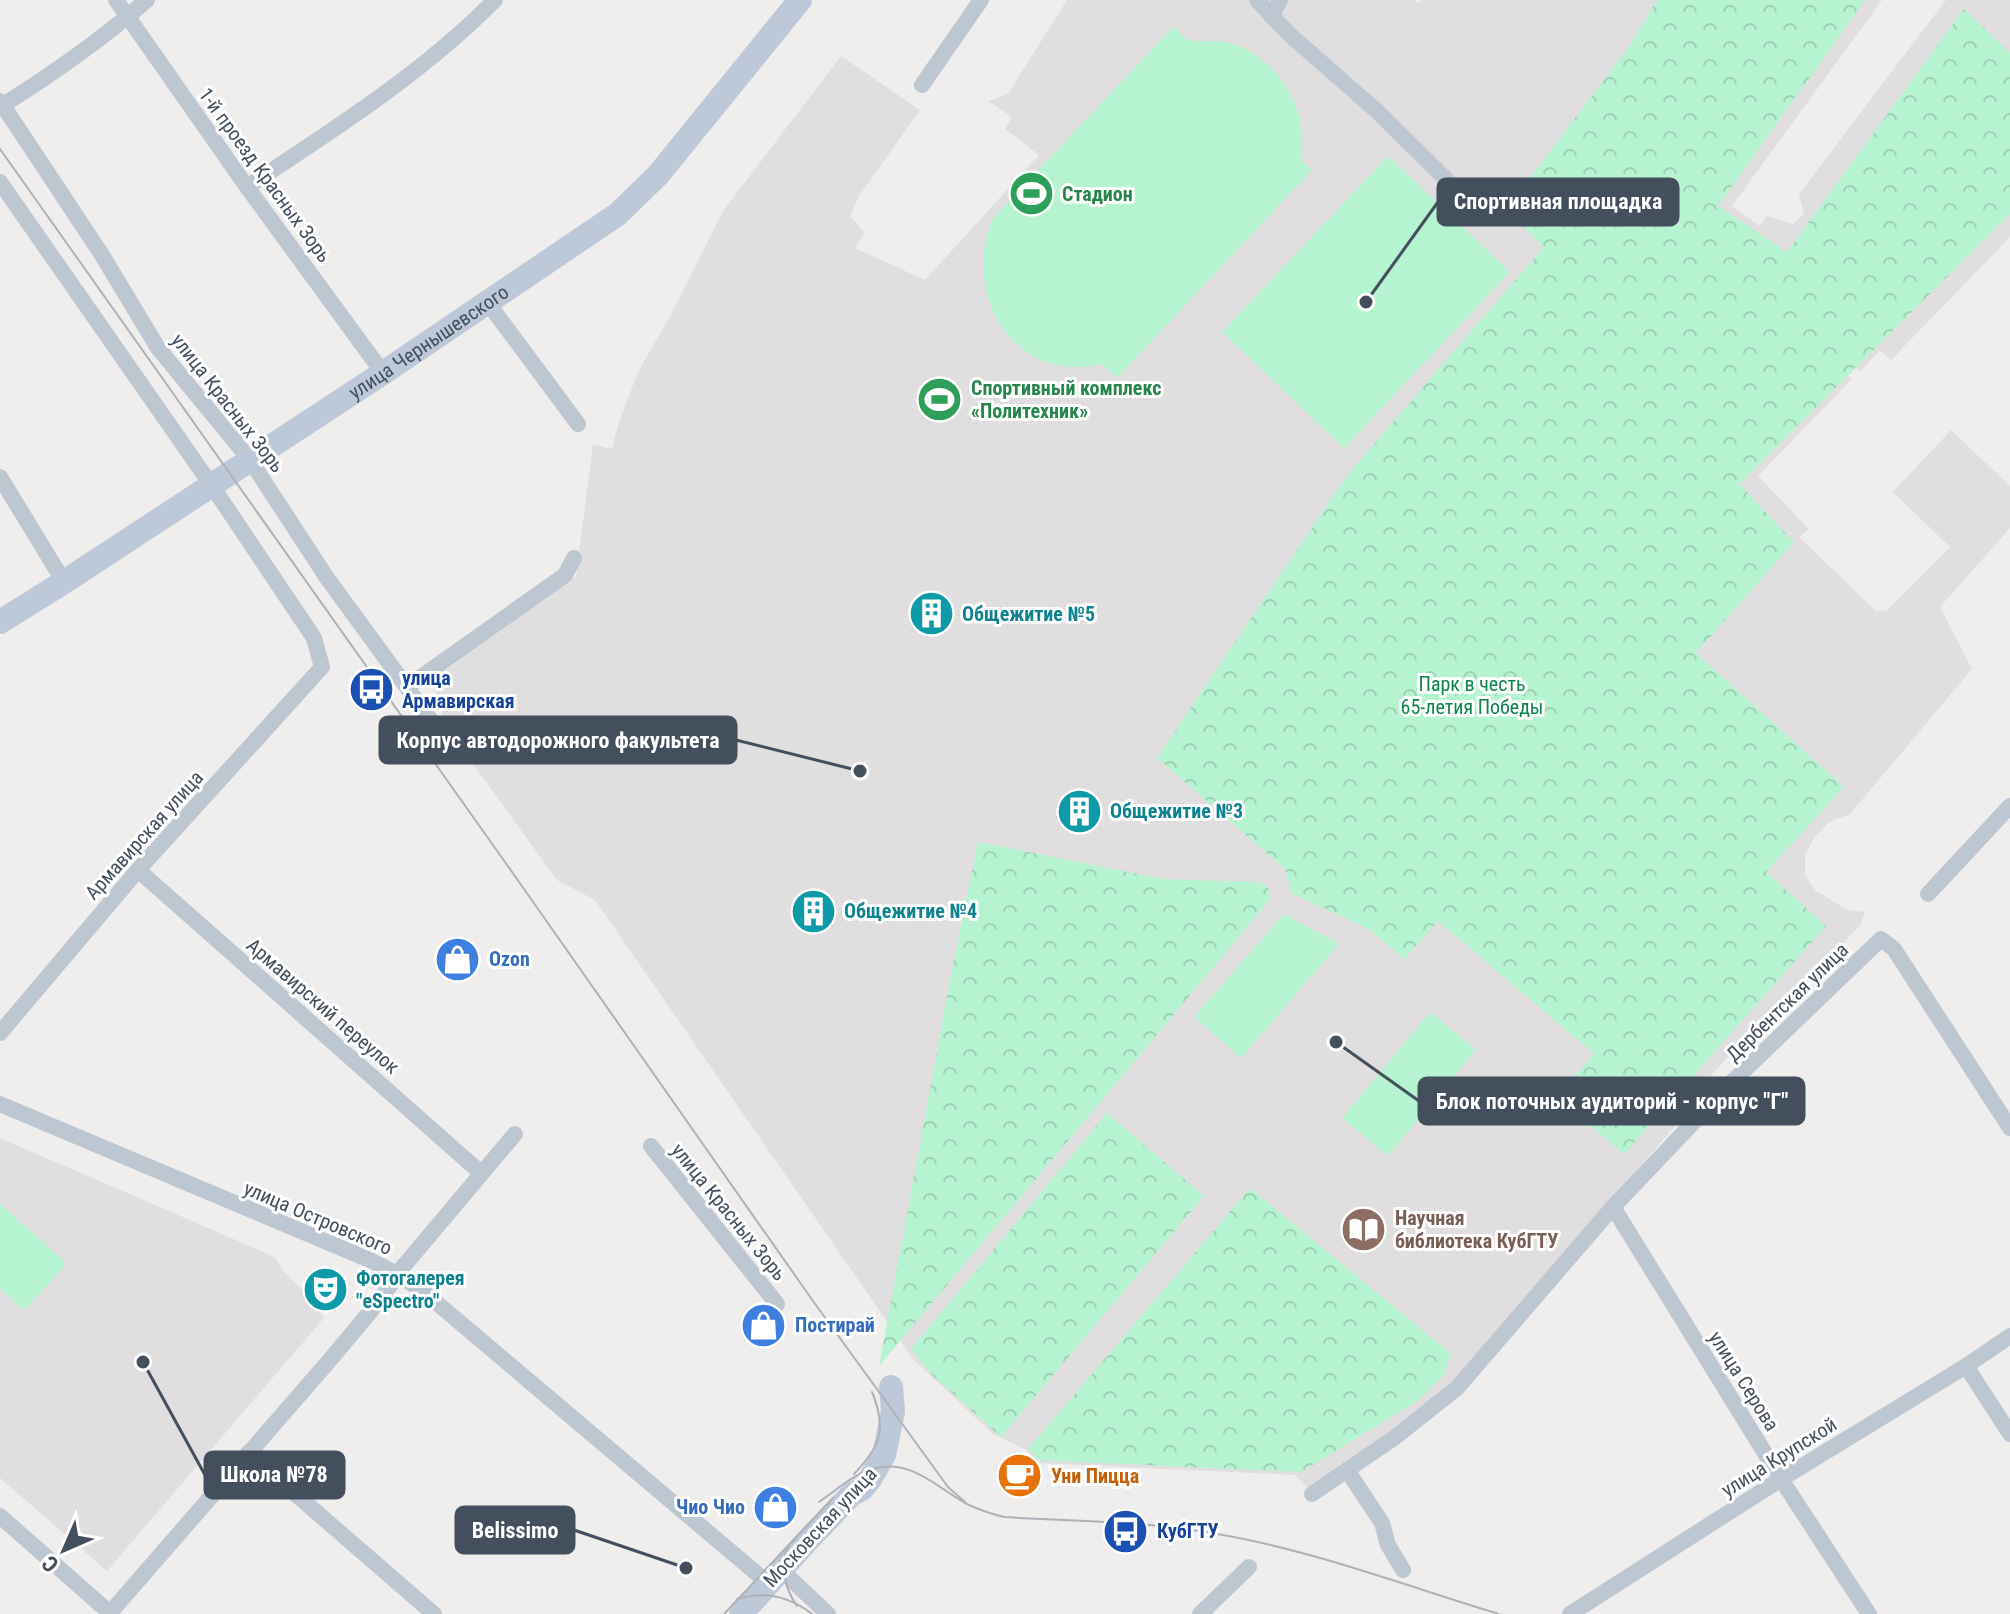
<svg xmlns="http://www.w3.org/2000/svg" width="2010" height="1614" font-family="'Roboto Condensed',sans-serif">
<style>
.education{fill:#e1dedf}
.green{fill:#b6f3d1}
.forest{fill:url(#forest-crowns)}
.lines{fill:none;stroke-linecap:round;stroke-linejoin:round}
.street{stroke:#bcc7d1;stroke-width:16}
.secondary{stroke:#bdc9d9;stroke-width:24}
.tram{stroke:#aeb2b8;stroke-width:2}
.labels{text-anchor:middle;stroke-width:6;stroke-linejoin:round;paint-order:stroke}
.street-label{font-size:20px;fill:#434f5c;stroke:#fff}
.leisure-label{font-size:20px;font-weight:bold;fill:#27864d;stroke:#fff;text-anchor:start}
.culture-label{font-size:20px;font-weight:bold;fill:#0d838f;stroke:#fff;text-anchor:start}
.transit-label{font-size:20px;font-weight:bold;fill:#164399;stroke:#fff;text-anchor:start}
.park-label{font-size:20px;fill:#0d854f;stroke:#fff}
.shop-label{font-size:20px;font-weight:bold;fill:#366cbe;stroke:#fff;text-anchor:start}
.education-label{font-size:20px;font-weight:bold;fill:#785e54;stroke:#fff;text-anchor:start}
.food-label{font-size:20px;font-weight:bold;fill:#c56008;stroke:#fff;text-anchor:start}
.leader{fill:none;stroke:#434f5c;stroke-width:3}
.callout-dot{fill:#434f5c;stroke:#fff;stroke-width:3}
.callout{fill:#434f5c;stroke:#434f5c;stroke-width:3}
.callout-label{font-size:22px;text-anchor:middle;font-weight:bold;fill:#fff}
</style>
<defs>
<pattern id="forest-crowns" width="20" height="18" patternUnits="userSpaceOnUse" patternTransform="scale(2)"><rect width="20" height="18" fill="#b6f3d1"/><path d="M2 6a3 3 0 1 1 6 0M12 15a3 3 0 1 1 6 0" fill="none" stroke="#9ed2b6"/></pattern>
</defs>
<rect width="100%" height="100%" fill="#f0eded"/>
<!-- education -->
<g class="education">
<polygon points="1067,0 1414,0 1418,3 1422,0 1882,0 1732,206 1760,226 1766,216 1793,224 1804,214 1799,194 1946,0 2010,0 2010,237 1891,360 1880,350 1861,371 1856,367 1848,375 1852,379 1758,476 1809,529 1799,537 1876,611 1886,611 1950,547 1893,492 1951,430 2010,486 2010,528 1940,607 1972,669 1850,814 1829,822 1814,838 1805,855 1805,875 1815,890 1847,910 1865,912 1861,924 1752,1042 1744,1039 1706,1081 1707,1089 1449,1388 1311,1491 1295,1475 1038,1463 1026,1450 993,1434 913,1359 595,900 557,880 447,728 432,680 576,576 593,445 612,449 618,425 638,372 670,316 723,211 841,56 920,110 859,196 850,216 865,233 855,248 925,280 1039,155 1005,129 1012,117 988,101 1008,94"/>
<polygon points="0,1138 275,1257 284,1272 316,1303 324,1318 107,1571 0,1478"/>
</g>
<!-- green -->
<g class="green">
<path d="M1173 27C1177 30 1182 37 1187 39 1196 43 1218 40 1230 43 1263 52 1291 84 1299 117 1302 131 1302 146 1301 160L1312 170 1117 378 1102 364C1014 385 960 294 993 218Z"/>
<polygon points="1388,156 1510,272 1344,448 1222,332"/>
<polygon points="1284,914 1339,944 1241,1058 1194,1017"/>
<polygon points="1430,1012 1476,1050 1388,1156 1342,1118"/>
<polygon points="0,1204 63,1260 65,1264 64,1267 25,1309 22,1308 0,1289"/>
</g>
<!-- forest -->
<g class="forest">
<polygon points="1657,0 1865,0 1718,206 1787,252 1964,9 2010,53 2010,214 1739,484 1794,542 1696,653 1844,787 1766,872 1826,926 1624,1154 1556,1098 1594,1054 1438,921 1404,959 1369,929 1291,893 1285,869 1157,758 1348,474 1544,247 1506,210 1630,45"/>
<polygon points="978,842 1163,879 1257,882 1264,884 1269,889 1269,899 1264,907 879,1366 949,985"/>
<polygon points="1107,1113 1204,1196 1001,1437 930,1373 911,1349"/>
<polygon points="1250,1188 1451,1354 1444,1375 1416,1402 1301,1472 1039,1460 1028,1449"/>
</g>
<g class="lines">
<!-- street -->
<g class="street">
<polyline points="116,0 247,187 383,373"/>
<polyline points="1257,0 1289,34 1378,112 1482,215"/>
<polyline points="1271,16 1280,0"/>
<polyline points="922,85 981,0"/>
<polyline points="0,101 102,255 158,348 250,460 327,578 433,723"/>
<path d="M0 107C51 75 101 40 147 0"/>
<polyline points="0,182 212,486 314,638 322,667 138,870 0,1033"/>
<path d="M247 187C333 130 423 73 495 0"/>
<polyline points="488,303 578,424"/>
<polyline points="0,477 64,582"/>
<polyline points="407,687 565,575 574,558"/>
<polyline points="138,870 481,1173"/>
<polyline points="1928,894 2010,806"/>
<polyline points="0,1104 372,1261 397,1274 425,1293 768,1583"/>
<polyline points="651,1146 777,1304"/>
<polyline points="1613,1207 1781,1479 1869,1614"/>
<polyline points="1966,1366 2010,1434"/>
<polyline points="248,1453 434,1614"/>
<polyline points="1347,1470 1382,1523 1388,1545 1403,1570"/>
<polyline points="1312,1494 1394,1438 1457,1388 1613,1207 1730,1084 1881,939 1894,949 2010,1128"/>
<polyline points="0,1516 111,1614"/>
<polyline points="780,1569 828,1614"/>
<polyline points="109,1614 329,1361 370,1312 392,1283 397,1274 515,1134"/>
<polyline points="1200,1614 1249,1567"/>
<polyline points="1570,1614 1781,1479 1966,1366 2010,1336"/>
</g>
<!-- secondary -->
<g class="secondary">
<path id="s1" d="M0 622 64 582 383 373 618 214 658 175 800 0"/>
<polyline points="741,1614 807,1541 852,1494 862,1489 870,1479 884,1455 893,1412 891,1387"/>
</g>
<!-- tram -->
<g class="tram">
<polyline points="0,149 517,879 813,1301 948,1487 965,1502"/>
<path d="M854 1474C881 1446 887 1429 872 1392"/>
<path d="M819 1502C836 1490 853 1475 872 1469 911 1457 938 1489 969 1505 980 1510 992 1514 1004 1517 1071 1521 1139 1521 1205 1532 1304 1547 1403 1585 1499 1614"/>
<path d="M788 1546C780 1567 784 1587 797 1606"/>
<path d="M737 1599C764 1591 790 1597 812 1614"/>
<polyline points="724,1614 833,1498"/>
</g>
</g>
<!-- icons -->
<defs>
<symbol id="stadium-disc" viewBox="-11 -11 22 22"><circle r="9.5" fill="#2e9e5b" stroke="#fff"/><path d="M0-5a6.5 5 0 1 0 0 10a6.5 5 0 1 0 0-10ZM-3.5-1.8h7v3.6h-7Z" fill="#fff"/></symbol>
<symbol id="building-disc" viewBox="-11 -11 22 22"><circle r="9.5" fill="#0f9aa8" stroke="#fff"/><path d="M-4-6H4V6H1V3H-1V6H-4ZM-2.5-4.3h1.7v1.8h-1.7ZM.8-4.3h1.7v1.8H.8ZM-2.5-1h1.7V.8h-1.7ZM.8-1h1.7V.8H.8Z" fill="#fff"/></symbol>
<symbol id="bus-disc" viewBox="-11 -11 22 22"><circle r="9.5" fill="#1a4fb4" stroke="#fff"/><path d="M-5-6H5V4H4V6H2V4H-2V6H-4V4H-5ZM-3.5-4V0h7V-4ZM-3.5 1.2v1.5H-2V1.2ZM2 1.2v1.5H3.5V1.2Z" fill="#fff"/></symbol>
<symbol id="shop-disc" viewBox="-11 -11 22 22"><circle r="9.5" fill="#3f7fe0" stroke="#fff"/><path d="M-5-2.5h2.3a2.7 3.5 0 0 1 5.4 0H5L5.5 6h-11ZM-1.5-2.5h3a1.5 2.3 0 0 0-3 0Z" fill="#fff"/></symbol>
<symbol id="library-disc" viewBox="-11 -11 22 22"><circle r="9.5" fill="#8d6e63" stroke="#fff"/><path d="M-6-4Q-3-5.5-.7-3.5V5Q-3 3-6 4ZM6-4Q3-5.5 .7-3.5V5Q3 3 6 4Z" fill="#fff"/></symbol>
<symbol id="theatre-disc" viewBox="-11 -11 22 22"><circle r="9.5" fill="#0f9aa8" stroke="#fff"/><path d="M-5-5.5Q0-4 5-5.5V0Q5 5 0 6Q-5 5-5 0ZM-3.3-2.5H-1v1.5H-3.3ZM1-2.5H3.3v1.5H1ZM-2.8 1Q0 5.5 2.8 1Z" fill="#fff"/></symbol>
<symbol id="cafe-disc" viewBox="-11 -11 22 22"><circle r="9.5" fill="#e8710a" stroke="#fff"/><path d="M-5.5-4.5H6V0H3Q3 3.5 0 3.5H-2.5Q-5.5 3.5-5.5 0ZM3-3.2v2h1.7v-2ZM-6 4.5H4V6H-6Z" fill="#fff"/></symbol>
</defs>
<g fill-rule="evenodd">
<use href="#stadium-disc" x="1006" y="168" width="51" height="51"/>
<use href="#stadium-disc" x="914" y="374" width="51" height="51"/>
<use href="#building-disc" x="906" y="588" width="51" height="51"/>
<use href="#bus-disc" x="346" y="664" width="51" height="51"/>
<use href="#building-disc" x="1054" y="786" width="51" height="51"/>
<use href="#building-disc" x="788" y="886" width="51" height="51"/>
<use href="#shop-disc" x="432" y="934" width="51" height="51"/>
<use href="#library-disc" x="1338" y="1204" width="51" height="51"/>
<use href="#theatre-disc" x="300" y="1264" width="51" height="51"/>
<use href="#shop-disc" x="738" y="1300" width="51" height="51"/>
<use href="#cafe-disc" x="994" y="1450" width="51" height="51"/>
<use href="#shop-disc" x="750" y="1482" width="51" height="51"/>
<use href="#bus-disc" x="1100" y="1506" width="51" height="51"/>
</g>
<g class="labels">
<!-- street labels -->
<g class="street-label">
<text transform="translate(265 175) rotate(54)" y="7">1-й проезд Красных Зорь</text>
<text dy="7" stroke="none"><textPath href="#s1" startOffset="512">улица Чернышевского</textPath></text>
<text transform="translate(228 403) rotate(52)" y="7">улица Красных Зорь</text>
<text transform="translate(144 835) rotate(-48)" y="7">Армавирская улица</text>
<text transform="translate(1787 1002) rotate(-44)" y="7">Дербентская улица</text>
<text transform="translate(323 1006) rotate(41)" y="7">Армавирский переулок</text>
<text transform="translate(729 1212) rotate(51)" y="7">улица Красных Зорь</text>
<text transform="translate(318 1218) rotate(23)" y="7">улица Островского</text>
<text transform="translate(1744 1381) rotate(58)" y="7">улица Серова</text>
<text transform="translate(1779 1457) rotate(-32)" y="7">улица Крупской</text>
<text transform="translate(820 1527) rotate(-47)" y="7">Московская улица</text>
</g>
<!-- leisure labels -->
<g class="leisure-label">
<text x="1062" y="201">Стадион</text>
<text x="971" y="395">Спортивный комплекс<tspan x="971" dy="23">«Политехник»</tspan></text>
</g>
<!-- culture labels -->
<g class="culture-label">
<text x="962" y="621">Общежитие №5</text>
<text x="1110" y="818">Общежитие №3</text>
<text x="844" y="918">Общежитие №4</text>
<text x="356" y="1285">Фотогалерея<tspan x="356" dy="23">"eSpectro"</tspan></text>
</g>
<!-- transit labels -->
<g class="transit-label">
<text x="402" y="685">улица<tspan x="402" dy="23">Армавирская</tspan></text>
<text x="1157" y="1538">КубГТУ</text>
</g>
<!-- park labels -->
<g class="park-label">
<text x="1472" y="691">Парк в честь<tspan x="1472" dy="23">65-летия Победы</tspan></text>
</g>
<!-- shop labels -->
<g class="shop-label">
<text x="489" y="966">Ozon</text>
<text x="795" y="1332">Постирай</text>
<text x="745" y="1514" text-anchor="end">Чио Чио</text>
</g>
<!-- education labels -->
<g class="education-label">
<text x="1395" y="1225">Научная<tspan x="1395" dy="23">библиотека КубГТУ</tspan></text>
</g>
<!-- food labels -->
<g class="food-label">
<text x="1051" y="1483">Уни Пицца</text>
</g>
</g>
<!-- callouts -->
<path class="leader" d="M1366 302L1438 202M860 771L736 740M1336 1042L1419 1101M143 1362L205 1475M686 1568L574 1530"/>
<g class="callout-dot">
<circle cx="1366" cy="302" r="8"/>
<circle cx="860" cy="771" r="8"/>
<circle cx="1336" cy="1042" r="8"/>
<circle cx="143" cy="1362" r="8"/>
<circle cx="686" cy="1568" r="8"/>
</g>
<g class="callout">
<rect x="1438" y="179" width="240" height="46" rx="8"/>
<rect x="380" y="717" width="356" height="46" rx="8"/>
<rect x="1419" y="1078" width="385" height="46" rx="8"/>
<rect x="205" y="1452" width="139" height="46" rx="8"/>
<rect x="456" y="1507" width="118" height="46" rx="8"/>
</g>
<g class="callout-label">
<text x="1558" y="209">Спортивная площадка</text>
<text x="558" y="748">Корпус автодорожного факультета</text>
<text x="1612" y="1109">Блок поточных аудиторий - корпус "Г"</text>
<text x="274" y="1482">Школа №78</text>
<text x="515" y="1538">Belissimo</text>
</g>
<!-- north arrow -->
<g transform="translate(64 1550) rotate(225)" stroke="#ffffff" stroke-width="6" paint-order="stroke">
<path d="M0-6L14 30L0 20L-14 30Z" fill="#434f5c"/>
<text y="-12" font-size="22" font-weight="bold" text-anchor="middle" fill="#434f5c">С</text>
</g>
</svg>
